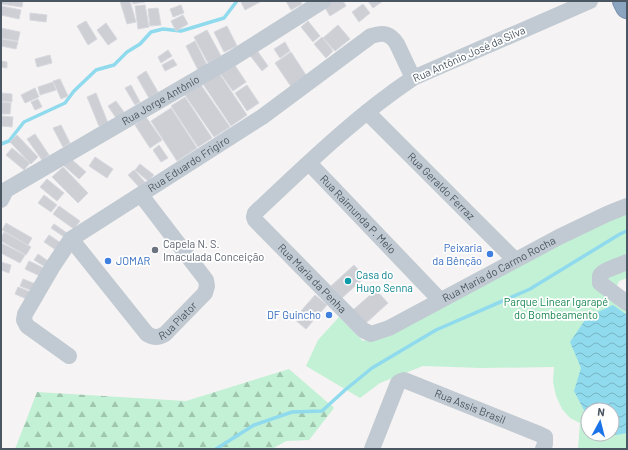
<svg xmlns="http://www.w3.org/2000/svg" width="628" height="450" font-family="Barlow,sans-serif">
<style>
.forest{fill:url(#forest-firs)}
.park{fill:#c3f1d5;fill-rule:evenodd}
.water{fill:url(#water-waves)}
.lines{fill:none;stroke-linecap:round;stroke-linejoin:round}
.stream{stroke:#90daee;stroke-width:3.5}
.building{fill:#cdcfd5;stroke:#d7d9de}
.highway-casing{stroke:#7690ad;stroke-width:24}
.minor{stroke:#c1cad2;stroke-width:16}
.highway{stroke:#8ba5c1;stroke-width:22}
.worship-dot{fill:#6b7280;stroke:#fff;stroke-width:1.5}
.shop-dot{fill:#3f7fe0;stroke:#fff;stroke-width:1.5}
.culture-dot{fill:#0f9aa8;stroke:#fff;stroke-width:1.5}
.labels{text-anchor:middle;stroke-width:3.5;stroke-linejoin:round;paint-order:stroke}
.street-label{font-size:11px;fill:#4a5661;stroke:#fff}
.worship-label{font-size:11px;fill:#5b616d;stroke:#fff;text-anchor:start}
.shop-label{font-size:11px;fill:#366cbe;stroke:#fff;text-anchor:end}
.culture-label{font-size:11px;fill:#0d838f;stroke:#fff;text-anchor:start}
.park-label{font-size:11px;fill:#17864f;stroke:#fff}
</style>
<defs>
<pattern id="forest-firs" width="22" height="20" patternUnits="userSpaceOnUse"><rect width="22" height="20" fill="#c3f1d5"/><path d="M5 1l3.5 6h-7zM16 11l3.5 6h-7z" fill="#a0c6b0"/></pattern>
<pattern id="water-waves" width="16" height="10" patternUnits="userSpaceOnUse"><rect width="16" height="10" fill="#90daee"/><path d="M0 5q4-4 8 0t8 0" fill="none" stroke="#78b4c4"/></pattern>
</defs>
<rect width="100%" height="100%" fill="#f5f3f3"/>
<!-- forest -->
<polygon class="forest" points="289,369 334,408 309,440 286,441 272,449 15,449 37,392 186,401"/>
<!-- park -->
<path class="park" d="M627 212V278L619 281 613 295 627 306V449H578L580 423 570 418 562 409 556 396 553 382 554 367 482 368 423 366 380 383 360 398 306 366 318 340 339 317 363 341 379 337 518 263ZM588 410H612V434H588Z"/>
<!-- water -->
<polygon class="water" points="613,305 627,315 627,433 616,435 612,433 612,410 588,410 588,414 585,412 574,391 581,368 570,342 587,317"/>
<g class="lines">
<!-- stream -->
<g class="stream">
<polyline points="1,144 9,141 24,122 65,103 74,91 96,70 114,65 127,52 140,44 151,32 163,29 181,31 224,18 237,1"/>
<polyline points="216,449 254,425 292,412 322,411 345,390 372,368 436,330 530,289 620,234 627,231"/>
</g>
</g>
<!-- building -->
<g class="building">
<polygon points="1,1 23,1 22,7 1,4"/>
<polygon points="120,1 130,1 136,22 127,24"/>
<polygon points="132,1 145,1 145,2 133,4"/>
<polygon points="242,1 259,1 260,2 245,10 241,2"/>
<polygon points="286,1 300,1 302,4 291,10"/>
<polygon points="326,1 343,1 346,6 330,16 322,3"/>
<polygon points="368,1 383,1 373,8"/>
<polygon points="363,4 370,13 359,22 352,12"/>
<polygon points="145,5 149,27 138,29 135,6"/>
<polygon points="181,5 184,13 173,17 170,9"/>
<polygon points="1,6 21,10 19,19 1,15"/>
<polygon points="158,8 161,25 150,26 148,9"/>
<polygon points="30,13 47,15 46,22 30,20"/>
<polygon points="183,15 188,24 176,31 171,21"/>
<polygon points="86,21 97,39 88,45 77,26"/>
<polygon points="308,21 320,36 313,42 301,27"/>
<polygon points="106,23 117,39 108,45 97,30"/>
<polygon points="338,25 350,39 335,51 323,38"/>
<polygon points="227,26 237,46 224,52 214,32"/>
<polygon points="1,28 20,32 18,41 1,38"/>
<polygon points="207,30 221,56 208,63 194,37"/>
<polygon points="322,37 333,51 326,58 314,44"/>
<polygon points="1,39 18,42 16,49 1,46"/>
<polygon points="195,41 207,65 198,70 186,46"/>
<polygon points="285,42 290,51 280,58 274,49"/>
<polygon points="256,49 268,66 262,71 249,54"/>
<polygon points="168,50 172,56 161,63 158,57"/>
<polygon points="291,52 308,78 292,88 275,63"/>
<polygon points="50,55 52,63 37,67 35,59"/>
<polygon points="173,59 177,65 165,71 162,65"/>
<polygon points="1,61 7,62 7,68 1,67"/>
<polygon points="234,64 246,82 233,91 220,73"/>
<polygon points="146,71 158,92 149,98 137,77"/>
<polygon points="219,73 247,115 231,126 203,84"/>
<polygon points="60,79 68,96 61,99 53,81"/>
<polygon points="53,82 56,90 40,95 38,87"/>
<polygon points="131,85 140,102 135,105 125,88"/>
<polygon points="201,85 230,127 214,137 185,95"/>
<polygon points="247,85 259,103 247,111 235,93"/>
<polygon points="35,88 39,97 25,103 21,95"/>
<polygon points="1,93 12,94 12,102 1,101"/>
<polygon points="96,93 108,123 99,126 87,97"/>
<polygon points="185,97 212,138 198,147 171,106"/>
<polygon points="38,99 42,107 35,110 31,102"/>
<polygon points="116,101 124,112 116,118 108,106"/>
<polygon points="1,102 11,103 10,114 1,114"/>
<polygon points="171,108 197,148 177,161 151,121"/>
<polygon points="1,116 13,117 12,127 1,126"/>
<polygon points="146,117 162,140 150,148 135,125"/>
<polygon points="61,125 70,143 63,147 53,128"/>
<polygon points="35,134 49,155 42,160 27,139"/>
<polygon points="17,135 38,157 31,164 10,142"/>
<polygon points="159,145 168,158 161,162 153,150"/>
<polygon points="12,148 30,163 24,170 6,155"/>
<polygon points="95,157 113,169 107,178 89,166"/>
<polygon points="70,158 86,172 79,179 63,165"/>
<polygon points="140,164 154,175 148,181 135,170"/>
<polygon points="63,167 88,193 78,203 52,177"/>
<polygon points="134,170 145,182 139,187 128,175"/>
<polygon points="47,179 64,193 57,201 40,187"/>
<polygon points="44,195 57,205 51,212 38,203"/>
<polygon points="59,206 80,221 74,229 53,214"/>
<polygon points="6,223 32,238 28,245 2,230"/>
<polygon points="54,224 70,235 67,239 51,228"/>
<polygon points="4,232 31,247 26,255 1,241 1,238"/>
<polygon points="49,235 64,245 59,252 44,242"/>
<polygon points="1,243 25,255 20,263 1,253"/>
<polygon points="38,254 51,263 47,268 34,260"/>
<polygon points="29,261 46,269 42,277 25,269"/>
<polygon points="1,262 11,265 9,273 1,270"/>
<polygon points="354,265 365,277 342,298 331,286"/>
<polygon points="23,279 38,285 35,292 20,286"/>
<polygon points="18,287 33,293 29,300 15,294"/>
<polygon points="376,290 388,303 365,324 353,310"/>
<polygon points="315,295 327,305 306,329 294,319"/>
</g>
<g class="lines">
<defs>
<polyline id="highway" points="624,1 627,7"/>
</defs>
<!-- highway casing -->
<use href="#highway" class="highway-casing"/>
<!-- minor -->
<g class="minor">
<path id="s1" d="M590 1 413 78C355 117 306 165 255 213L254 217 255 220 363 330 371 334 389 328 559 237 607 214 627 206"/>
<path id="s2" d="M367 112 515 260"/>
<path id="s3" d="M309 163 440 300"/>
<path id="s4" d="M1 200 6 190 233 58 323 1"/>
<path id="s5" d="M71 239 147 334C154 338 158 338 165 334L205 293 207 286 206 280 141 195"/>
<path d="M627 262C621 265 602 270 600 276 600 277 600 281 600 283L627 303"/>
<path id="s6" d="M69 356 27 326 24 320 25 314 53 266 71 239 262 117 371 36C383 32 390 33 397 44L413 78"/>
<path id="s7" d="M372 449 398 383 401 381 404 380 539 434 545 437V444L543 449"/>
</g>
<!-- highway -->
<use href="#highway" class="highway"/>
</g>
<!-- markers -->
<circle class="worship-dot" cx="155" cy="250" r="4"/>
<g class="shop-dot">
<circle cx="490" cy="254" r="4"/>
<circle cx="108" cy="261" r="4"/>
<circle cx="329" cy="315" r="4"/>
</g>
<circle class="culture-dot" cx="348" cy="281" r="4"/>
<g class="labels">
<!-- street labels -->
<g class="street-label">
<text transform="translate(469 54) rotate(-24)" y="4">Rua Antônio José da Silva</text>
<text dy="4" stroke="none"><textPath href="#s4" startOffset="190">Rua Jorge Antônio</textPath></text>
<text dy="4" stroke="none"><textPath href="#s6" startOffset="292">Rua Eduardo Frigiro</textPath></text>
<text dy="4" stroke="none"><textPath href="#s2" startOffset="105">Rua Geraldo Ferraz</textPath></text>
<text dy="4" stroke="none"><textPath href="#s3" startOffset="71">Rua Raimunda P. Melo</textPath></text>
<text dy="4" stroke="none"><textPath href="#s1" startOffset="715">Rua Maria do Carmo Rocha</textPath></text>
<text dy="4" stroke="none"><textPath href="#s1" startOffset="490">Rua Maria da Penha</textPath></text>
<text dy="4" stroke="none"><textPath href="#s5" startOffset="159">Rua Plator</textPath></text>
<text dy="4" stroke="none"><textPath href="#s7" startOffset="149">Rua Assis Brasil</textPath></text>
</g>
<!-- worship labels -->
<g class="worship-label">
<text x="163" y="248">Capela N. S.<tspan x="163" dy="13">Imaculada Conceição</tspan></text>
</g>
<!-- shop labels -->
<g class="shop-label">
<text x="482" y="252">Peixaria<tspan x="482" dy="13">da Bênção</tspan></text>
<text x="116" y="265" text-anchor="start">JOMAR</text>
<text x="321" y="319">DF Guincho</text>
</g>
<!-- culture labels -->
<g class="culture-label">
<text x="356" y="279">Casa do<tspan x="356" dy="13">Hugo Senna</tspan></text>
</g>
<!-- park labels -->
<g class="park-label">
<text x="556" y="306">Parque Linear Igarapé<tspan x="556" dy="13">do Bombeamento</tspan></text>
</g>
</g>
<!-- border -->
<rect width="628" height="450" fill="none" stroke="#4a5661" stroke-width="4"/>
<!-- north arrow -->
<g transform="translate(600 422) rotate(7)"><circle r="19" fill="#ffffff" stroke="#b7bbc0"/>
<path d="M0-3L7 15L0 10L-7 15Z" fill="#1a73e8"/>
<text y="-6" font-size="11" font-weight="bold" text-anchor="middle" fill="#4a5661">N</text>
</g>
</svg>
